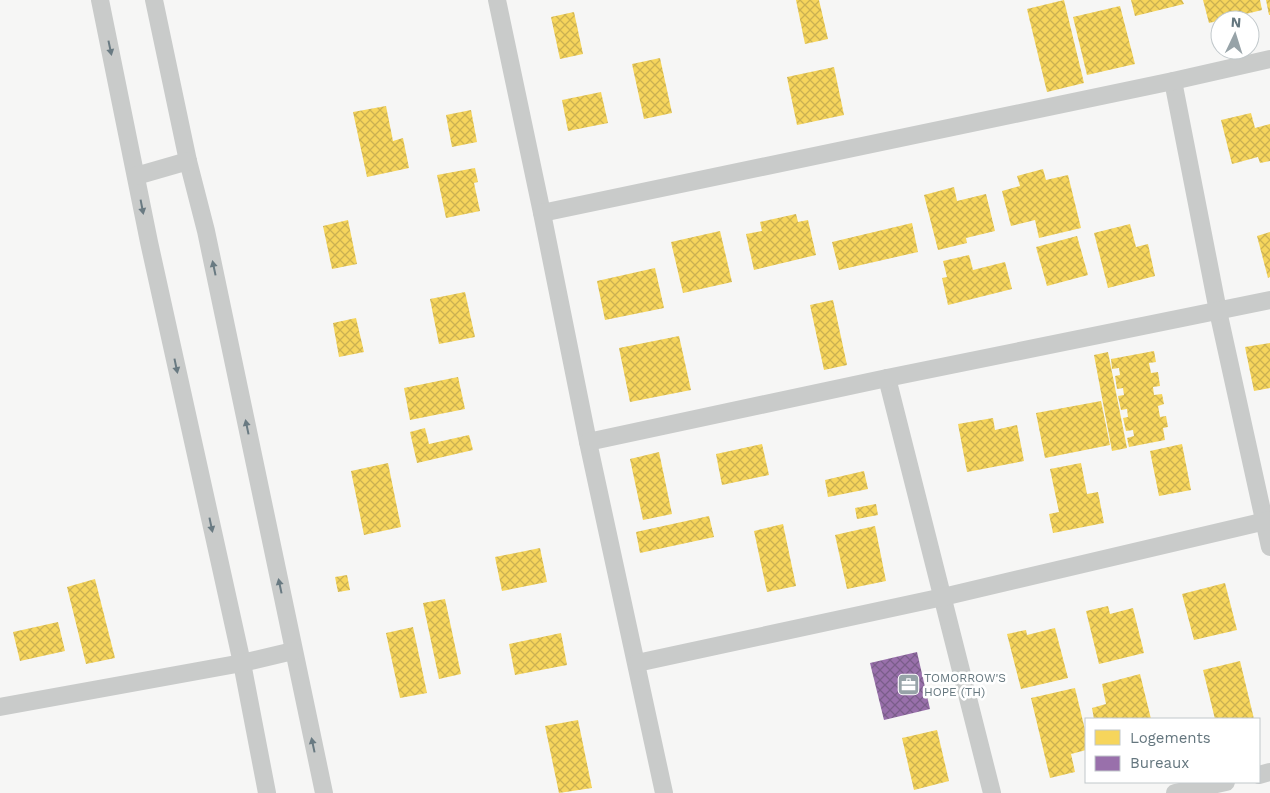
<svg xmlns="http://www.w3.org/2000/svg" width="1270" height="793" font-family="'Work Sans',sans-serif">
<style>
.homes{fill:url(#homes-cross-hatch)}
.offices{fill:url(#offices-cross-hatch)}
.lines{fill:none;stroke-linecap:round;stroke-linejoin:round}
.minor{stroke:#c9cbca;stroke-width:18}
.oneway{fill:#697a82}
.labels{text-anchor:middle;stroke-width:5;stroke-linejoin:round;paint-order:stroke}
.poi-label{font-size:12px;fill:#64767e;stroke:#fff;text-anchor:start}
</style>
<defs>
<pattern id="homes-cross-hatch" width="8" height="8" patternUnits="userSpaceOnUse" patternTransform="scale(1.25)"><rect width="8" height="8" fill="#f6d55c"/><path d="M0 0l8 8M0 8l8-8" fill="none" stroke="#cbb151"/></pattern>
<pattern id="offices-cross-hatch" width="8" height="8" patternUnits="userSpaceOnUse" patternTransform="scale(1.25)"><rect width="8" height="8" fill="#9970ab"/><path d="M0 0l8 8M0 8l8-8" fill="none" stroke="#7a5d8a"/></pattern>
</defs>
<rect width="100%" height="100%" fill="#f6f6f5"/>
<!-- homes -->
<g class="homes">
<polygon points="796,0 819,0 828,39 805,44"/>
<polygon points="1064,0 1084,83 1047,92 1027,9"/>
<polygon points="1131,0 1182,0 1184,4 1135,16"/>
<polygon points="1203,0 1260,0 1262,10 1209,23"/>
<polygon points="1266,0 1270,0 1270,15 1269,15"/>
<polygon points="1120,6 1135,64 1087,75 1073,17"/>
<polygon points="574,12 583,54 560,59 551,17"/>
<polygon points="660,58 672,113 644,119 632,64"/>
<polygon points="834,67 844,115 797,125 787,77"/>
<polygon points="601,92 608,123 568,131 562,100"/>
<polygon points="386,106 393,141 403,138 409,168 367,177 353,112"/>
<polygon points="471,110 477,142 452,147 446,115"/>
<polygon points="1251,113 1255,128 1270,124 1270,161 1260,163 1258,157 1232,164 1221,120"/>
<polygon points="475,168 478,182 474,183 480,211 446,218 437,175"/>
<polygon points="1043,169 1046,180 1068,175 1081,228 1039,238 1035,220 1011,226 1002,191 1020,186 1017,176"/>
<polygon points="954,187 957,201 986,194 995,231 966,238 967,243 938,250 924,195"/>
<polygon points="796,214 798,222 808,220 816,255 754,270 746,234 762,231 760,222"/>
<polygon points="348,220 357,264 332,269 323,226"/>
<polygon points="912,223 918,252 839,270 832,242"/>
<polygon points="1130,224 1136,247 1148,244 1155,276 1108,288 1094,233"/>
<polygon points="720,231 732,282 683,293 671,242"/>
<polygon points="1270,232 1270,277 1268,278 1257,236"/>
<polygon points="1077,236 1088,275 1047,286 1036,247"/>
<polygon points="969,255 973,270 1005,262 1012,289 948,305 942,278 947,277 943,261"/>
<polygon points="655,268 664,308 605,320 597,281"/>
<polygon points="465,292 475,337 439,344 430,299"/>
<polygon points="833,300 847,365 824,370 810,305"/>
<polygon points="356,318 364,352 339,357 333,323"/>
<polygon points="679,336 691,390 630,402 619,348"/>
<polygon points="1270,343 1270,388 1254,391 1245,347"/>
<polygon points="1154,351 1156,362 1149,363 1151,373 1158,372 1160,386 1153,387 1154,395 1162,394 1164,404 1158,406 1160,417 1166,416 1168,427 1163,428 1165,440 1129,447 1127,438 1134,436 1133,430 1126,431 1123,418 1128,417 1127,409 1121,410 1118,396 1124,395 1123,388 1117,389 1115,376 1120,375 1119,368 1112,369 1111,359"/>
<polygon points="1108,352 1127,448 1112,451 1094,355"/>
<polygon points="458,377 465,409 410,420 404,388"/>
<polygon points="1101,401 1110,445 1045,458 1036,413"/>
<polygon points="993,418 995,430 1017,425 1024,461 967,472 958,424"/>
<polygon points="425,428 429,444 469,435 473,450 417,463 410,432"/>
<polygon points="762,444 769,475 722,485 716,454"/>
<polygon points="1182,444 1191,490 1159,496 1150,451"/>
<polygon points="659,452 672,514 643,520 630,459"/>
<polygon points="388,463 401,527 364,535 351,471"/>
<polygon points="1081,463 1087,494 1098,492 1104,523 1053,533 1049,514 1059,512 1050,469"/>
<polygon points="864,471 868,489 828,497 825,480"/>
<polygon points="876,504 878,515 857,519 855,508"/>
<polygon points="709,516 714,537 640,553 636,532"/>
<polygon points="783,524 796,586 767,592 754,531"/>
<polygon points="875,526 886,581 847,589 835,535"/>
<polygon points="540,548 547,582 502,591 495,557"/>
<polygon points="347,575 350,590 338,592 335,577"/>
<polygon points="95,579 115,658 86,664 67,587"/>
<polygon points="1225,583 1237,630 1194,640 1182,594"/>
<polygon points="445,599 461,674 439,679 423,603"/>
<polygon points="1108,606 1110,614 1133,608 1144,653 1099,664 1086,611"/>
<polygon points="58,622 65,651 20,661 13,632"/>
<polygon points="413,627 427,693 400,698 386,633"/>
<polygon points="1055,628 1068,678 1021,689 1007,634 1026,630 1027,635"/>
<polygon points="561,633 567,665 515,675 509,644"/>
<polygon points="1240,661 1254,719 1215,719 1203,670"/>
<polygon points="1140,674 1151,719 1094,719 1092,708 1106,704 1102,684"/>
<polygon points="1075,688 1086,734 1086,750 1071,754 1075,772 1050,778 1031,698"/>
<polygon points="578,720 592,788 559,793 545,726"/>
<polygon points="937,730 949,781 914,790 902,738"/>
</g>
<!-- offices -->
<polygon class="offices" points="917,652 930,709 884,720 870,663"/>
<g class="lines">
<!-- minor -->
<g class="minor">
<polyline points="100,0 149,242 242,663 267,793"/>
<polyline points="154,0 188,161 206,231 324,793"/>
<polyline points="497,0 542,213 588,442 664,793"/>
<polyline points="1173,81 1218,311 1270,547"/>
<polyline points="136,176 188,161"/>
<polyline points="542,213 1173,81 1270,59"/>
<polyline points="887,378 992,793"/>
<polyline points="588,442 887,378 1270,300"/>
<polyline points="637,663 943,597 1270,520"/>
<polyline points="0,707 242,663 293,651"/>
<polyline points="1259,775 1270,772"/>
<polyline points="1175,793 1226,782"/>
</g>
</g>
<!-- one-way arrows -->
<defs><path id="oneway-solid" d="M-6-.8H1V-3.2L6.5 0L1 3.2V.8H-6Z" transform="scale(1.25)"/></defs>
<g class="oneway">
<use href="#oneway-solid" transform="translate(110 48) rotate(78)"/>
<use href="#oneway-solid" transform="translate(142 207) rotate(79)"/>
<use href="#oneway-solid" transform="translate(214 268) rotate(-102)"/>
<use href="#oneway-solid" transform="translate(176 366) rotate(78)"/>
<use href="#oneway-solid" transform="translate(247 427) rotate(-102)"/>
<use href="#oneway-solid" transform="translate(211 525) rotate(78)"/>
<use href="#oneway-solid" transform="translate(280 586) rotate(-102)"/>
<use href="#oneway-solid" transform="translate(313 745) rotate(-102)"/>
</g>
<!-- icons -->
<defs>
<symbol id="office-square" viewBox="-11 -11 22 22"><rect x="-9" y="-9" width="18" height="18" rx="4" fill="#97a3a8" stroke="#fff"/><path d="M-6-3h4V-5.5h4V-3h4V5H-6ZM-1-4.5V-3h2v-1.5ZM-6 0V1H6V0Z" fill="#fff"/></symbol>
</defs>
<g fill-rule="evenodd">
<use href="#office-square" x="896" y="672" width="25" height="25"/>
</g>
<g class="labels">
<!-- poi labels -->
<g class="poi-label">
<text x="924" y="682">TOMORROW'S<tspan x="924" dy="14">HOPE (TH)</tspan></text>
</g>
</g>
<!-- legend -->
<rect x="1085" y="718" width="175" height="65" fill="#ffffff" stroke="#c1c8cb"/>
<rect x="1095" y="730" width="25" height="15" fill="#f6d55c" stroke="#c1c8cb"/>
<text x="1130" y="743" font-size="15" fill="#64767e">Logements</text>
<rect x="1095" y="756" width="25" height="15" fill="#9970ab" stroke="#c1c8cb"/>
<text x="1130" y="768" font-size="15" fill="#64767e">Bureaux</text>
<!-- north arrow -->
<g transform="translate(1235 35) rotate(4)"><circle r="24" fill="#ffffff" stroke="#c1c8cb"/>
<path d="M0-4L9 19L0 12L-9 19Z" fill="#97a3a8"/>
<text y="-8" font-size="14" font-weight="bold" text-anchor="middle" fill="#64767e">N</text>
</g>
</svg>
